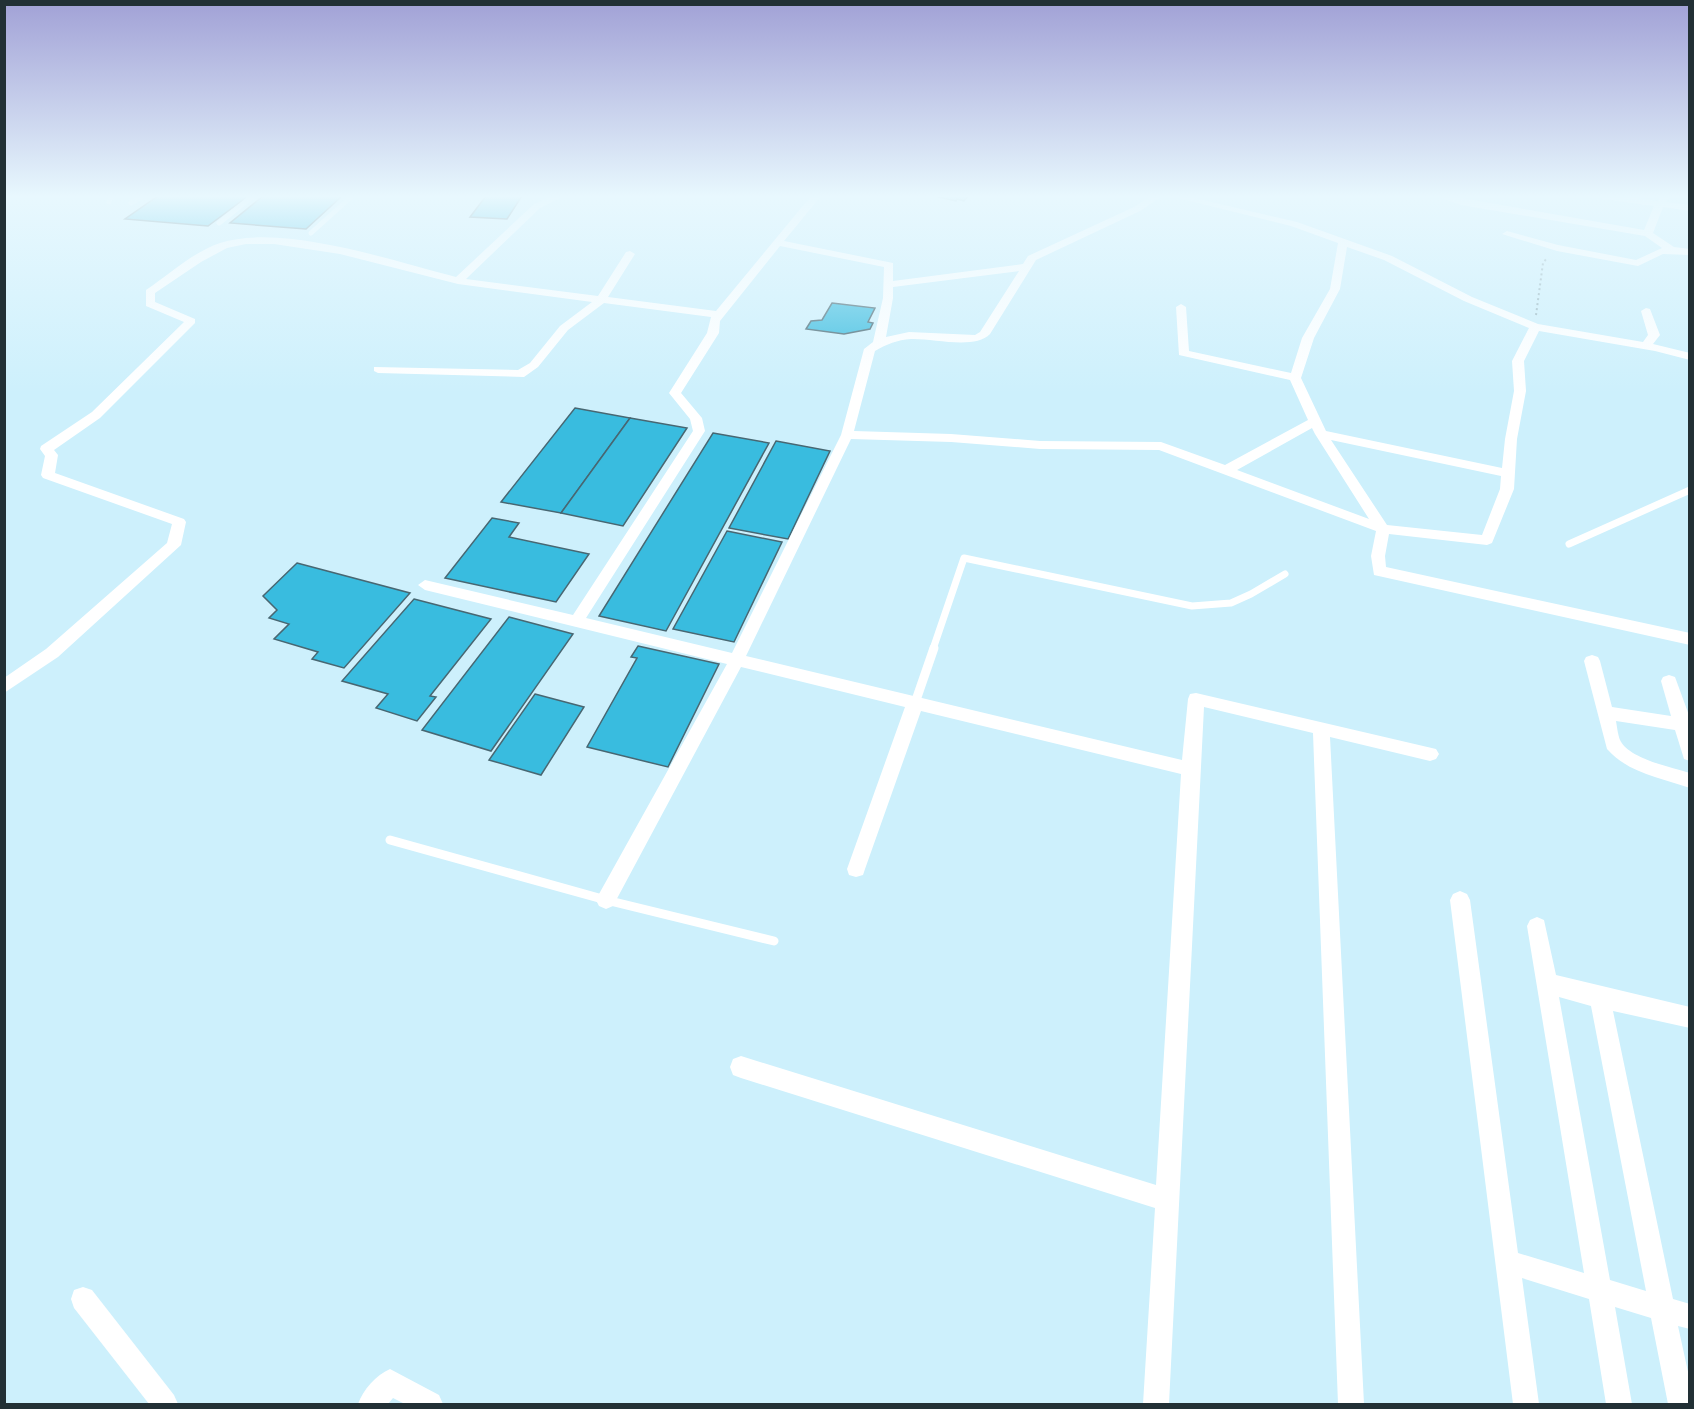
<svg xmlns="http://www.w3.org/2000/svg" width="1694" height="1409" font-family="'PT Sans',sans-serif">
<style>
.building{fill:#39bcdf;stroke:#486772;stroke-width:1.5}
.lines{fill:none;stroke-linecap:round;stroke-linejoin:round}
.path{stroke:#98b4be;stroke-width:2;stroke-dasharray:2 3;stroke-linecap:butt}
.service-far2{stroke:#fff;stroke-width:5}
.service-far1{stroke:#fff;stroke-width:7}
.service{stroke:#fff;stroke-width:9}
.minor{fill:#fff;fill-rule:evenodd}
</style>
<rect width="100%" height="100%" fill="#cdf0fc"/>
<!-- building -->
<g class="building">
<polygon points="158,196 248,196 208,226 125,219"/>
<polygon points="263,196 342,196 306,229 230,223"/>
<polygon points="486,196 522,196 507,219 470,217"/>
<polygon points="934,196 968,196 964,201 957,199 956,201"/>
<polygon points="832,303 875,308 868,322 873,323 870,329 844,334 806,329 811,321 822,320"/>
<polygon points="575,408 630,418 561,513 501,502"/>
<polygon points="630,418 687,428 623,526 561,513"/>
<polygon points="713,433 769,443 666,631 599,616"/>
<polygon points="776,441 830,451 788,539 729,528"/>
<polygon points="492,518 519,523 509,537 589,554 556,602 445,578"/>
<polygon points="727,531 782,542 734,642 673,629"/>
<polygon points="297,563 410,593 344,668 312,659 318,652 274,639 289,624 269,618 277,610 263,596"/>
<polygon points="414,599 491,619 430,696 436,697 417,721 376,708 388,694 342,681"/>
<polygon points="509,617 573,634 491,751 422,730"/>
<polygon points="638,646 719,664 668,767 587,747 637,658 631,657"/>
<polygon points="535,694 584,707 541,775 489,760"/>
</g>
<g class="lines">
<!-- path -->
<polyline class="path" points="1536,315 1543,263 1547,258"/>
<!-- service-far2 -->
<g class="service-far2">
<polyline points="109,202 111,196"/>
<polyline points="131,203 143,196"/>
<polyline points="219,223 253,196"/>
<polyline points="311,233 352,196"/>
</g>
<!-- service-far1 -->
<g class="service-far1">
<polyline points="1569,544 1690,490"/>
<polyline points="933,649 964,558 1192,606 1231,603 1251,594 1285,574"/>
</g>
<!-- service -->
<g class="service">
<polyline points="915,703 934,648"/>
<polyline points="390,840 606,900 774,941"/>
</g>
<!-- minor -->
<g class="minor">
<path d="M552 196H564L540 208 466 279 598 296 626 252 630 251 635 254 608 297 716 311 811 196H821L784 241 893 263V281L1023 264 1028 256 1134 207 1151 196H1162L1140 211 1036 260 990 334C975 350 932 338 911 339 897 340 887 344 875 351L854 431 951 434 1040 441 1161 442 1225 465 1308 420 1290 380 1179 355 1176 307 1181 304 1186 307 1189 351 1291 373 1302 338 1330 289 1338 243 1291 226 1170 196H1186L1297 222 1392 256 1472 297 1538 324 1643 342 1648 335 1641 311 1646 308 1650 309 1660 335 1653 344 1690 353V360L1655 351 1539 331 1524 361 1526 391 1517 439 1514 489 1492 543 1487 545 1389 534 1385 556 1386 567 1690 633V645L1374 575 1371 556 1376 531 1159 450 1040 449 951 442 851 439 746 656 1182 760 1188 699 1190 694 1196 693 1436 749 1439 754 1436 759 1430 761 1330 737 1364 1404H1338L1313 733 1204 707 1169 1404H1143L1155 1208 741 1078 733 1075 730 1067 733 1059 741 1056 1156 1185 1181 774 921 711 865 869 863 875 856 877 849 875 847 869 905 707 741 667 613 906 606 909 599 906 596 900 599 894 727 664 425 590 418 585 425 580 573 615 693 431 690 419 669 393 707 333 711 317 604 303 568 330 538 367 524 377 378 373 374 371V367L518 370 530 363 560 326 592 302 458 284 340 254 274 244H246L227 248 201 262 155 293V302L195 319V323L100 418 54 450 58 455 55 473 184 519 186 522 181 545 58 657 4 693V678L46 649 167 543 172 524 43 478 41 475 45 456 40 449 41 446 92 412 184 322 146 306V290C170 274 193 252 220 243 282 223 393 261 456 277L534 204ZM780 246 884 267 883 298 873 342 864 349 841 435 732 653 586 618 705 431 702 418 681 393 719 333 720 321ZM1347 247 1384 260 1464 301 1529 328 1512 361 1514 391 1505 439 1502 468 1326 431 1301 378 1314 338 1340 289ZM1019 271 980 332 975 335 909 332 886 337 893 298V287ZM1312 428 1315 434 1369 519 1237 470ZM1331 440 1501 476 1500 489 1482 535 1387 525Z"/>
<polygon points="1436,196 1450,196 1644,230 1654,206 1602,199 1597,196 1622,196 1657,201 1661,196 1671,196 1666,202 1690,205 1690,211 1663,207 1653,233 1674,247 1690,249 1690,255 1663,254 1638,266 1557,251 1502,234 1507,231 1558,245 1636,260 1662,248 1645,236 1461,205"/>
<path d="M1592 655 1598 657 1600 661 1612 707 1671 716 1661 681 1663 677 1669 675 1675 677 1690 718V761L1684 759 1675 730 1616 721C1617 727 1618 735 1620 740 1629 759 1671 767 1690 773V788C1661 778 1628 773 1607 749L1584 661 1586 657Z"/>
<path d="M1460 891 1467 894 1470 900 1518 1253 1584 1273 1527 926 1530 920 1537 917 1544 920 1556 975 1690 1007V1028L1613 1011 1673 1299 1690 1304V1329L1678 1326 1690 1381V1404H1668L1651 1318 1615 1307 1632 1404H1606L1589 1299 1522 1278 1539 1404H1513L1450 900 1453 894ZM1559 997 1591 1006 1646 1291 1610 1280Z"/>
<polygon points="83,1287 92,1290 174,1395 178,1404 149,1404 74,1308 71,1299 74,1290"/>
<path d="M390 1369 439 1395 443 1404H405L393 1398 388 1404H358C363 1390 376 1375 390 1369Z"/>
</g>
</g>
<!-- sky -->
<linearGradient id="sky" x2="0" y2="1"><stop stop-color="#a1a1d6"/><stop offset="0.5" stop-color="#e8f8fe"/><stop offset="1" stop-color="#e8f8fe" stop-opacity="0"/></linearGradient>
<rect width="1694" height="393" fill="url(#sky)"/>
<!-- border -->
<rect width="1694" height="1409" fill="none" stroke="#223035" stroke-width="12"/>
</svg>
